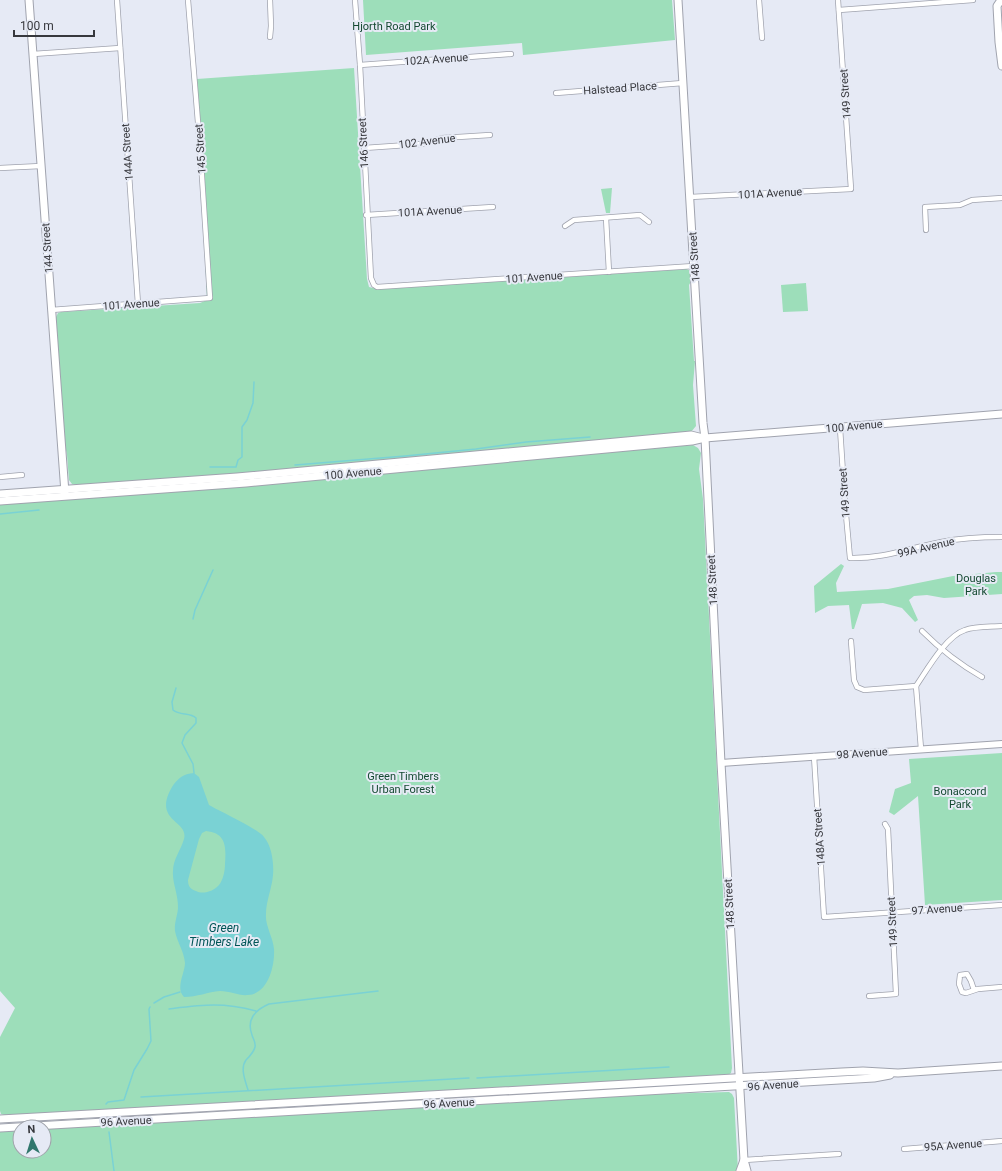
<svg xmlns="http://www.w3.org/2000/svg" width="1002" height="1171" font-family="Roboto,sans-serif">
<style>
.green{fill:#9ddeba}
.water{fill:#7ad2d4;fill-rule:evenodd}
.lines{fill:none;stroke-linecap:round;stroke-linejoin:round}
.stream{stroke:#7ad2d4;stroke-width:1.5}
.minor-casing{stroke:#a0a3ae;stroke-width:6}
.tertiary-casing{stroke:#a0a3ae;stroke-width:8}
.secondary-casing{stroke:#a0a3ae;stroke-width:9}
.minor{stroke:#fff;stroke-width:4.5}
.tertiary{stroke:#fff;stroke-width:6}
.secondary{stroke:#fff;stroke-width:7}
.labels{text-anchor:middle;stroke-width:4;stroke-linejoin:round;paint-order:stroke}
.park-label{font-size:11px;fill:#144931;stroke:#e6eaf5}
.street-label{font-size:11px;fill:#37383d;stroke:#e6eaf5}
.water-label{font-size:12px;font-style:italic;fill:#015557;stroke:#e6eaf5}
</style>
<rect width="100%" height="100%" fill="#e6eaf5"/>
<!-- green -->
<g class="green">
<polygon points="363,0 672,0 675,40 523,55 522,43 366,55"/>
<path d="M354 68 367 279 369 287 377 289 686 269 689 270C692 275 692 280 689 285L694 361H695L693 385 696 426 691 432 332 466 77 485 72 484 69 480 67 455 64 440 55 319 58 313 61 312 200 303 207 300 197 79Z"/>
<polygon points="612,188 610,213 606,213 601,189"/>
<polygon points="806,283 808,311 783,312 781,285"/>
<polygon points="693,445 698,448 701,453 699,469 703,499 732,1068 731,1073 728,1075 5,1115 1,1114 0,1111 0,1037 15,1008 0,991 0,504"/>
<polygon points="841,564 844,566 836,583 837,592 888,589 953,576 996,572 1002,572 1002,594 944,598 927,595 914,596 909,600 918,620 915,622 902,608 883,603 862,604 854,629 852,629 849,605 828,606 815,613 814,586"/>
<polygon points="1002,753 1002,900 925,905 918,796 894,815 889,812 895,789 911,783 909,759"/>
<polygon points="729,1092 732,1094 734,1098 738,1171 0,1171 0,1131 20,1130 20,1151 44,1151 44,1129 628,1095"/>
</g>
<!-- water -->
<path class="water" d="M194 773 199 777 209 805C221 812 257 828 264 837 272 846 274 864 273 875 272 888 266 901 266 914 265 926 273 937 274 949 275 966 268 994 248 995 239 996 230 991 220 991 208 992 197 997 184 997 175 988 185 973 185 963 184 951 177 942 175 931 174 923 178 914 178 907 178 894 172 882 173 871 173 859 181 850 184 839 189 820 152 822 172 787 178 778 183 774 194 773ZM206 831C227 833 226 848 225 864 225 871 223 880 219 885 214 891 203 895 196 891 190 889 188 886 188 880L199 839 202 833Z"/>
<g class="lines">
<!-- stream -->
<g class="stream">
<polyline points="295,465 405,456 476,449 526,442 590,437"/>
<polyline points="210,467 236,467 238,460 242,457 242,427 247,420 253,403 254,382"/>
<polyline points="0,514 39,510"/>
<polyline points="193,619 195,610 213,570"/>
<path d="M176 688 172 702 173 710C180 716 190 712 196 718V723L185 735 182 743 193 764 194 773"/>
<polyline points="154,1003 164,997 180,992"/>
<path d="M169 1009C202 1005 222 1002 256 1011"/>
<polyline points="477,1078 669,1067"/>
<path d="M248 1090C245 1080 240 1068 246 1060 250 1056 254 1052 255 1047 256 1042 253 1039 252 1035 246 1019 255 1010 269 1004L378 991"/>
<polyline points="141,1097 469,1078"/>
<polyline points="106,1104 108,1102 124,1100 134,1070 147,1049 151,1041 149,1009 150,1007"/>
<polyline points="109,1132 114,1171"/>
</g>
<defs>
<g id="minor">
<polyline points="117,0 138,304"/>
<polyline points="270,0 271,26 270,37"/>
<polyline points="355,0 360,65 371,278 374,285 377,287 694,266"/>
<polyline points="759,0 762,38"/>
<polyline points="839,10 973,0"/>
<polyline points="33,54 120,48"/>
<polyline points="360,65 511,54"/>
<polyline points="556,93 683,83"/>
<polyline points="364,148 422,144 442,138 490,135"/>
<polyline points="0,168 41,166"/>
<polyline points="690,197 851,189 838,0"/>
<polyline points="366,215 493,207"/>
<polyline points="606,218 609,272"/>
<polyline points="565,226 574,220 640,215 649,222"/>
<polyline points="926,230 925,207 960,205 972,200 1002,198"/>
<polyline points="51,310 210,298 200,147 188,0"/>
<path d="M840 428 845 504 850 558C883 559 909 548 941 542 961 538 981 537 1002 537"/>
<polyline points="0,477 22,475"/>
<path d="M922 631C940 649 959 664 982 677"/>
<polyline points="851,641 854,680 857,687 864,690 916,686"/>
<path d="M916 686C927 670 946 636 965 630 976 626 990 627 1002 626"/>
<polyline points="916,686 921,749"/>
<polyline points="814,756 824,917 1002,905"/>
<polyline points="974,990 971,981 967,974 960,975 959,984 962,992 966,993 978,989 1002,987"/>
<polyline points="869,996 896,994 888,829 885,824"/>
<polyline points="904,1149 1002,1141"/>
<polyline points="744,1160 839,1154"/>
</g>
<polyline id="tertiary" points="721,763 1002,744"/>
<g id="secondary">
<polyline points="29,0 65,493"/>
<polyline points="678,0 703,423 705,438 721,763 744,1160 747,1171"/>
<polyline points="1001,0 997,6 999,42 1002,66"/>
<polyline points="0,494 237,477 691,435 703,438"/>
<polyline points="0,501 246,483 692,441 705,438 1002,414"/>
<polyline points="0,1119 842,1072 863,1071 898,1073 1002,1066"/>
<polyline points="0,1128 874,1078 890,1075"/>
<polyline points="740,1171 744,1160"/>
</g>
</defs>
<!-- minor casing -->
<use href="#minor" class="minor-casing"/>
<!-- tertiary casing -->
<use href="#tertiary" class="tertiary-casing"/>
<!-- secondary casing -->
<use href="#secondary" class="secondary-casing"/>
<!-- minor -->
<use href="#minor" class="minor"/>
<!-- tertiary -->
<use href="#tertiary" class="tertiary"/>
<!-- secondary -->
<use href="#secondary" class="secondary"/>
</g>
<g class="labels">
<!-- park labels -->
<g class="park-label">
<text x="394" y="30">Hjorth Road Park</text>
<text x="976" y="582">Douglas<tspan x="976" dy="13">Park</tspan></text>
<text x="403" y="780">Green Timbers<tspan x="403" dy="13">Urban Forest</tspan></text>
<text x="960" y="795">Bonaccord<tspan x="960" dy="13">Park</tspan></text>
</g>
<!-- street labels -->
<g class="street-label">
<text transform="translate(436 59) rotate(-4)" y="4">102A Avenue</text>
<text transform="translate(620 88) rotate(-4)" y="4">Halstead Place</text>
<text transform="translate(845 94) rotate(-94)" y="4">149 Street</text>
<text transform="translate(427 141) rotate(-7)" y="4">102 Avenue</text>
<text transform="translate(363 143) rotate(-93)" y="4">146 Street</text>
<text transform="translate(200 149) rotate(-94)" y="4">145 Street</text>
<text transform="translate(127 152) rotate(-94)" y="4">144A Street</text>
<text transform="translate(770 193) rotate(-3)" y="4">101A Avenue</text>
<text transform="translate(430 211) rotate(-3)" y="4">101A Avenue</text>
<text transform="translate(47 248) rotate(-94)" y="4">144 Street</text>
<text transform="translate(694 257) rotate(-94)" y="4">148 Street</text>
<text transform="translate(534 277) rotate(-4)" y="4">101 Avenue</text>
<text transform="translate(131 304) rotate(-4)" y="4">101 Avenue</text>
<text transform="translate(854 426) rotate(-5)" y="4">100 Avenue</text>
<text transform="translate(353 473) rotate(-5)" y="4">100 Avenue</text>
<text transform="translate(844 493) rotate(-94)" y="4">149 Street</text>
<text transform="translate(926 547) rotate(-13)" y="4">99A Avenue</text>
<text transform="translate(712 580) rotate(-93)" y="4">148 Street</text>
<text transform="translate(862 753) rotate(-4)" y="4">98 Avenue</text>
<text transform="translate(819 837) rotate(-94)" y="4">148A Street</text>
<text transform="translate(729 904) rotate(-93)" y="4">148 Street</text>
<text transform="translate(937 909) rotate(-4)" y="4">97 Avenue</text>
<text transform="translate(892 922) rotate(-93)" y="4">149 Street</text>
<text transform="translate(773 1085) rotate(-4)" y="4">96 Avenue</text>
<text transform="translate(449 1103) rotate(-3)" y="4">96 Avenue</text>
<text transform="translate(126 1121) rotate(-3)" y="4">96 Avenue</text>
<text transform="translate(953 1145) rotate(-4)" y="4">95A Avenue</text>
</g>
<!-- water labels -->
<g class="water-label">
<text x="224" y="932">Green<tspan x="224" dy="14">Timbers Lake</tspan></text>
</g>
</g>
<!-- north arrow -->
<g transform="translate(32 1139) rotate(356)"><circle r="19" fill="#e6eaf5" stroke="#a0a3ab"/>
<path d="M0-3L7 15L0 10L-7 15Z" fill="#31776d"/>
<text y="-6" font-size="11" font-weight="bold" text-anchor="middle" fill="#37383d">N</text>
</g>
<!-- scale -->
<path d="M14 30v6h80v-6" fill="none" stroke="#37383d" stroke-width="2"/>
<text x="20" y="30" font-size="12" fill="#37383d" stroke="#e6eaf5" stroke-width="3" paint-order="stroke">100 m</text>
</svg>
